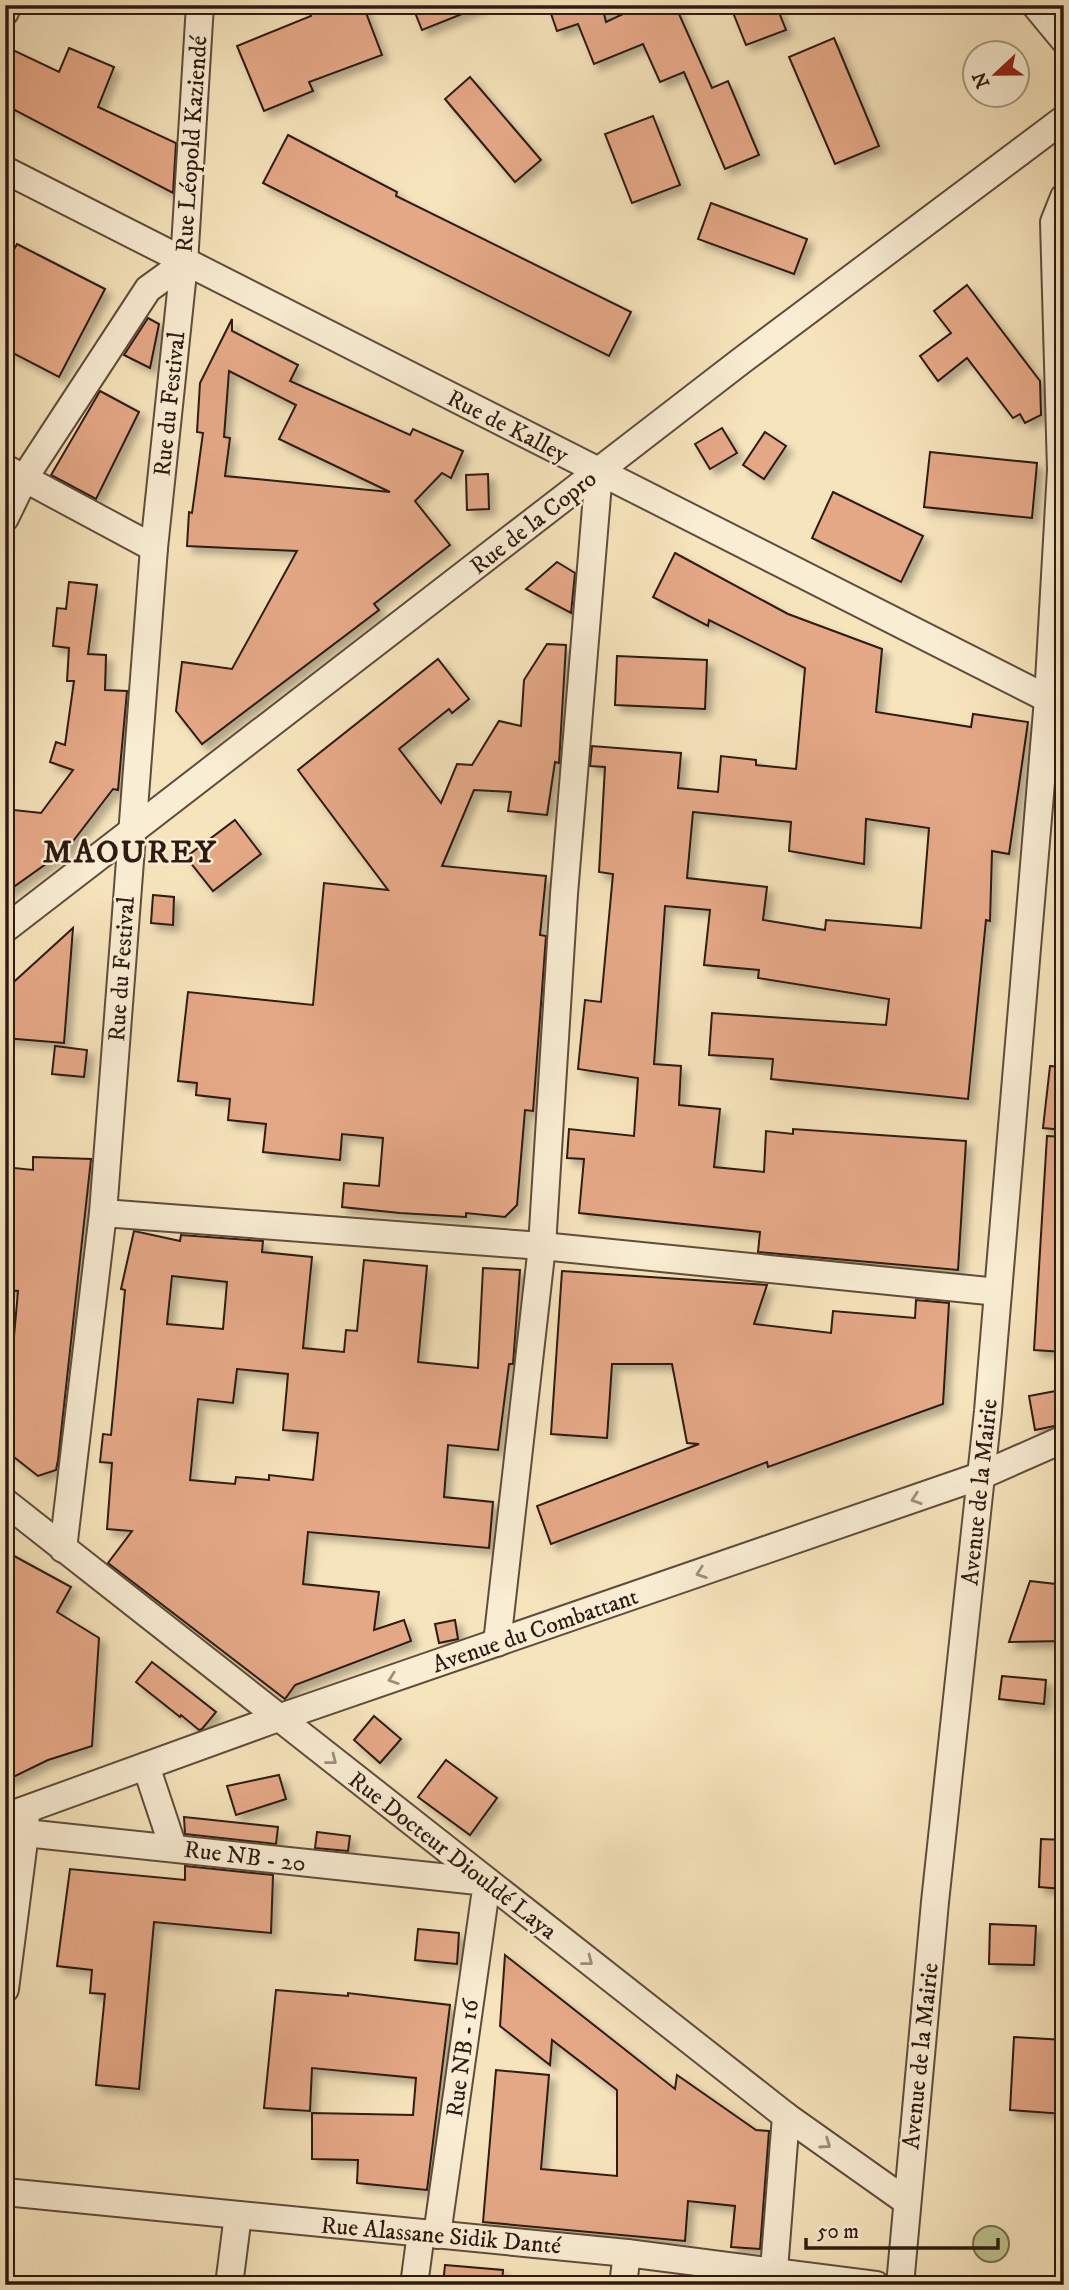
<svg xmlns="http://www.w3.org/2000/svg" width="1069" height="2290" font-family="'IM FELL DW Pica',serif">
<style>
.green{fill:#bec48f;stroke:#766f50;stroke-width:2}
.building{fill:#e5a887;stroke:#2e1a12;stroke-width:2;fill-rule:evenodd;filter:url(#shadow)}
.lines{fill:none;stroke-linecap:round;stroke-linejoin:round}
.minor-casing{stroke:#604c3c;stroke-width:30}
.minor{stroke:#f9edd3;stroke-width:26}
.oneway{stroke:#9e8e7c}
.labels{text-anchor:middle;stroke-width:5;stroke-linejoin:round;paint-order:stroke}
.street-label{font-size:24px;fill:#2e1a12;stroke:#f9edd3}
.district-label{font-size:32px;font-weight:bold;letter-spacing:2px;fill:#2e1a12;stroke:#f9edd3}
</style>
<defs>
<filter id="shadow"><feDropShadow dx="6" dy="6" stdDeviation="3.5" flood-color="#0004"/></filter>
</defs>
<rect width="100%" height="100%" fill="#f6e4bc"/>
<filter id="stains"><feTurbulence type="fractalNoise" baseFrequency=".00286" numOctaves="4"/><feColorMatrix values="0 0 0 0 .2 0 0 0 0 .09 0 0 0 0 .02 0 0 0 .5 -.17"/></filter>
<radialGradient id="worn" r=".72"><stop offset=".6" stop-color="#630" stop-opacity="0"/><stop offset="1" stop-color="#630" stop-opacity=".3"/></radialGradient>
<!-- green -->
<circle class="green" cx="991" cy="2244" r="18"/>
<!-- building -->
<g class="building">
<polygon points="307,5 363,5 382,55 309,82 313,91 264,111 237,46 311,16"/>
<polygon points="412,5 482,5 482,6 422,30"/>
<polygon points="548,5 621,5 604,14 606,22 642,5 675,5 712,88 728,81 759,155 725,169 684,72 660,82 643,44 594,64 578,24 557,31"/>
<polygon points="730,5 776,5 786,30 746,45"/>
<polygon points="834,38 879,146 835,164 789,57"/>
<polygon points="69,48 114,67 98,107 176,143 173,193 5,105 5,66 13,50 59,72"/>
<polygon points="470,77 541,160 515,182 445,99"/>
<polygon points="653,116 680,185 632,203 605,134"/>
<polygon points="288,135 397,192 396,196 631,312 609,356 263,183"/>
<polygon points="711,203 807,239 794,274 698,239"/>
<polygon points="17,244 105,289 59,377 5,349 5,266"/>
<polygon points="967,285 1040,381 1041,415 1025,423 1020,414 1013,418 967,358 938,381 920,356 951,333 934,311"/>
<polygon points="148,318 159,324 150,368 124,355"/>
<path d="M232 319V331L298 365 290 381 410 435 413 429 463 451 451 478 442 473 415 501 450 545 374 604 379 610 202 744 176 711 182 662 232 669 297 551 187 546 189 512 192 513 203 433 197 432 200 383ZM229 371 296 405 279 439 390 492 225 476 230 438 224 437Z"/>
<polygon points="100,391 139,412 96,499 51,475"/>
<polygon points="722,428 737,453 710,469 695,444"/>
<polygon points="765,432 786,446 764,479 743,465"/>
<polygon points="930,452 1037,463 1032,518 924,507"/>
<polygon points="488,474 489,509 467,510 466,475"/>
<polygon points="833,492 923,536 901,582 812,538"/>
<path d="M675 553 788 614 882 649 876 712 971 727 973 714 1028 722 1009 854 992 851 990 921 986 920 968 1099 771 1079 773 1059 709 1055 712 1013 886 1025 889 999 758 978 759 970 704 965 710 910 665 906 654 1064 681 1066 679 1105 720 1109 714 1167 764 1172 766 1131 793 1134V1129L966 1141 958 1270 758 1252 760 1232 579 1213 584 1159 567 1158 569 1129 634 1136 638 1078 578 1069 585 1000 601 1002 613 874 599 872 605 767 590 766 592 746 681 753 678 788 718 792 721 756 756 760V765L796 769 805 668 709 620 708 626 653 597ZM693 812 791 822 789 851 864 864 866 819 929 828 921 928 826 920 825 930 763 920 767 887 687 878Z"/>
<polygon points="557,562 575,573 571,613 526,589"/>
<polygon points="69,582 97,585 88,654 106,655 105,690 127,691 118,790 113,789 67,849 5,893 5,809 41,813 73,770 50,762 56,742 65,745 74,681 67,681 69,648 53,646 57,608 66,609"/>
<polygon points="547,644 566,645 559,763 555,762 547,815 508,811 511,792 474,790 442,866 546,876 540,935 546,936 533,1111 525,1110 517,1205 505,1217 466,1213 466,1217 400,1213 342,1207 344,1183 379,1186 383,1138 342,1134 340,1160 263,1152 266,1124 228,1120 230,1099 196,1095 197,1083 178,1081 188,992 313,1005 324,883 388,890 298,770 438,659 469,699 452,713 449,709 399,749 441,803 457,764 472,765 499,721 521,726 524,680"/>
<polygon points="617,656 707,660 705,709 615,705"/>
<polygon points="235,820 261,854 213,891 186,857"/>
<polygon points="153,895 174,897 173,925 151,923"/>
<polygon points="73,928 64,1043 5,1038 5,990"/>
<polygon points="55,1046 87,1050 84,1077 52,1074"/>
<polygon points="1050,1066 1064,1067 1064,1130 1043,1128"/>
<polygon points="1047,1136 1064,1137 1064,1352 1034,1350"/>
<polygon points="33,1157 91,1159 58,1460 56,1470 38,1476 5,1450 5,1347 13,1348 18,1291 5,1290 5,1167 33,1170"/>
<path d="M134 1231 180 1241 181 1235 263 1241 262 1252 312 1257 303 1348 344 1352 346 1330 357 1331 364 1260 427 1266 418 1362 478 1368 483 1268 520 1270 513 1364H509L498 1450 448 1445 444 1497 493 1502 489 1548 308 1532 303 1584 379 1592 374 1630 404 1620 411 1641 295 1685 285 1699 108 1563 132 1531 107 1529 112 1463 100 1462 103 1434 111 1435 125 1290 121 1289ZM172 1276 227 1282 223 1329 167 1324ZM237 1369 288 1374 283 1430 318 1433 313 1480 269 1475V1480L236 1477 235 1484 190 1480 198 1399 233 1403Z"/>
<polygon points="562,1271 767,1285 754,1324 831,1333 833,1311 915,1318 916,1300 949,1303 943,1404 768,1467 767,1462 551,1544 537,1506 699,1444 687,1443 672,1364 612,1364 607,1438 551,1434"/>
<polygon points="1061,1390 1064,1424 1035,1430 1029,1396"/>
<polygon points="5,1551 71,1587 57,1612 99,1638 92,1746 48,1760 5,1781"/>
<polygon points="1030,1581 1064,1585 1064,1641 1009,1642"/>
<polygon points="455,1620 458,1639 439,1643 435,1624"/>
<polygon points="152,1662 216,1712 202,1729 199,1730 181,1715 180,1717 136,1682"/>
<polygon points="1002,1676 1046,1680 1044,1704 999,1699"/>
<polygon points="374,1716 401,1739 380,1763 354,1740"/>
<polygon points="446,1760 497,1798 470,1835 418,1797"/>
<polygon points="279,1775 286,1799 236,1815 227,1786"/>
<polygon points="184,1817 278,1827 276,1844 185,1834"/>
<polygon points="317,1832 350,1836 348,1851 315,1848"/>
<polygon points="1041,1839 1064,1840 1064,1889 1039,1887"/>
<polygon points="185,1866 273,1875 271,1933 154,1922 139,2089 96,2085 105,1994 90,1993 92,1970 57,1966 70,1869 185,1880"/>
<polygon points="990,1924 1036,1926 1034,1965 989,1964"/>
<polygon points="418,1929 459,1933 457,1964 415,1960"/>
<polygon points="505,1955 675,2089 677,2075 756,2130 769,2131 760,2249 731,2247 735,2206 688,2201 685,2241 483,2222 496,2070 549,2075 541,2169 617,2176 617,2090 552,2040 550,2065 500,2026"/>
<polygon points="276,1990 348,1996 348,1993 450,2005 427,2190 357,2183 358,2160 312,2159 312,2113 413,2115 416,2078 312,2068 310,2111 264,2108"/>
<polygon points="1014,2037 1064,2040 1064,2114 1010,2110"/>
<polygon points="445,2265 503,2270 502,2285 443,2285"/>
</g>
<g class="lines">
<defs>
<g id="minor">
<polyline points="1035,5 1064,40"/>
<polyline points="5,12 8,5"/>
<polyline points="5,170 1062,706"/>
<polyline points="5,468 154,548"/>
<polyline points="5,518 25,477 148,289 184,263"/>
<polyline points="5,929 741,361 1064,119"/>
<polyline points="103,1213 542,1246 998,1292"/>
<polyline points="5,1502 786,2116 906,2201"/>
<polyline points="63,1549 103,1213 154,548 184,263 200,5"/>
<polyline points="497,1643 542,1246 564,894 599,471"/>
<polyline points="146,1766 173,1847"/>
<polyline points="26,1810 25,1833 487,1882 437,2235"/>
<polyline points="5,1817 278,1718 980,1476 1064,1439"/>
<polyline points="5,1989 25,1833"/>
<polyline points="5,2192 627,2253 876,2285"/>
<polyline points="774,2270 786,2116"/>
<polyline points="229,2285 238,2215"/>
<polyline points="414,2285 421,2233"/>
<polyline points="623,2285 627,2253"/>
<polyline points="900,2285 935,1902 988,1411 1048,699 1061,470 1054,222 1064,197"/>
</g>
</defs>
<!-- minor casing -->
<use href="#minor" class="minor-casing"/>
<!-- minor -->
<use href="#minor" class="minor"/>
</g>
<!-- one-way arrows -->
<defs><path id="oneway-chevron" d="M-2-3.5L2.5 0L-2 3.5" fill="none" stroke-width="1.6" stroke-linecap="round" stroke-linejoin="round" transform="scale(1.75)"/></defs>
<g class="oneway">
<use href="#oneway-chevron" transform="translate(916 1499) rotate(161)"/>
<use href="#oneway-chevron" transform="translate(701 1573) rotate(161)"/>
<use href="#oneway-chevron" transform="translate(393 1679) rotate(161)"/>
<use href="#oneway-chevron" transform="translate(332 1760) rotate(38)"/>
<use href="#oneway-chevron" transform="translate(588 1961) rotate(38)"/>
<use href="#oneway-chevron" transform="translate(826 2144) rotate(35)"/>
</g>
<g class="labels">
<!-- street labels -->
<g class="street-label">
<text transform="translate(191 144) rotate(-86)" y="8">Rue Léopold Kaziendé</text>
<text transform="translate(169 404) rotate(-84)" y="8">Rue du Festival</text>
<text transform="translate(508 426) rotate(27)" y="8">Rue de Kalley</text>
<text transform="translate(533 522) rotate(-38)" y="8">Rue de la Copro</text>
<text transform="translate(121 969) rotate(-86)" y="8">Rue du Festival</text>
<text transform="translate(979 1492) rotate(-84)" y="8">Avenue de la Mairie</text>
<text transform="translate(535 1630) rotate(-19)" y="8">Avenue du Combattant</text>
<text transform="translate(453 1855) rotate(38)" y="8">Rue Docteur Diouldé Laya</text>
<text transform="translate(245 1856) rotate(7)" y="8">Rue NB - 20</text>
<text transform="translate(920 2056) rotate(-84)" y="8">Avenue de la Mairie</text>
<text transform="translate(462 2058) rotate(-82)" y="8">Rue NB - 16</text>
<text transform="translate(441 2235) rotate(5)" y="8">Rue Alassane Sidik Danté</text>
</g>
<!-- district labels -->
<g class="district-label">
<text x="130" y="862">MAOUREY</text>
</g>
</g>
<!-- margin -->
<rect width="1069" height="2290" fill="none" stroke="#f6e4bc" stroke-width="28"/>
<rect x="7" y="7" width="1055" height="2276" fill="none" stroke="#2e1a12" stroke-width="3.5"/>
<rect x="14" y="14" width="1041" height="2262" fill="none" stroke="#2e1a12" stroke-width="2"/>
<!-- north arrow -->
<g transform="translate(996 74) rotate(248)"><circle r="33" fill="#f9edd3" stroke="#a89986" stroke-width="2"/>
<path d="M0-5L12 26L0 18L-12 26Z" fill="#8f2418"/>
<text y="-10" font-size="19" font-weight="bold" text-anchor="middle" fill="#2e1a12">N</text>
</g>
<!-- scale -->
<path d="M806 2238v10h192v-10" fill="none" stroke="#2e1a12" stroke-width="3.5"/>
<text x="817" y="2238" font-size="21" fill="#2e1a12" stroke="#f9edd3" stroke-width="5" paint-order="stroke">50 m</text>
<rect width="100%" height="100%" filter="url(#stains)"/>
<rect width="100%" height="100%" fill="url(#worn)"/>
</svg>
